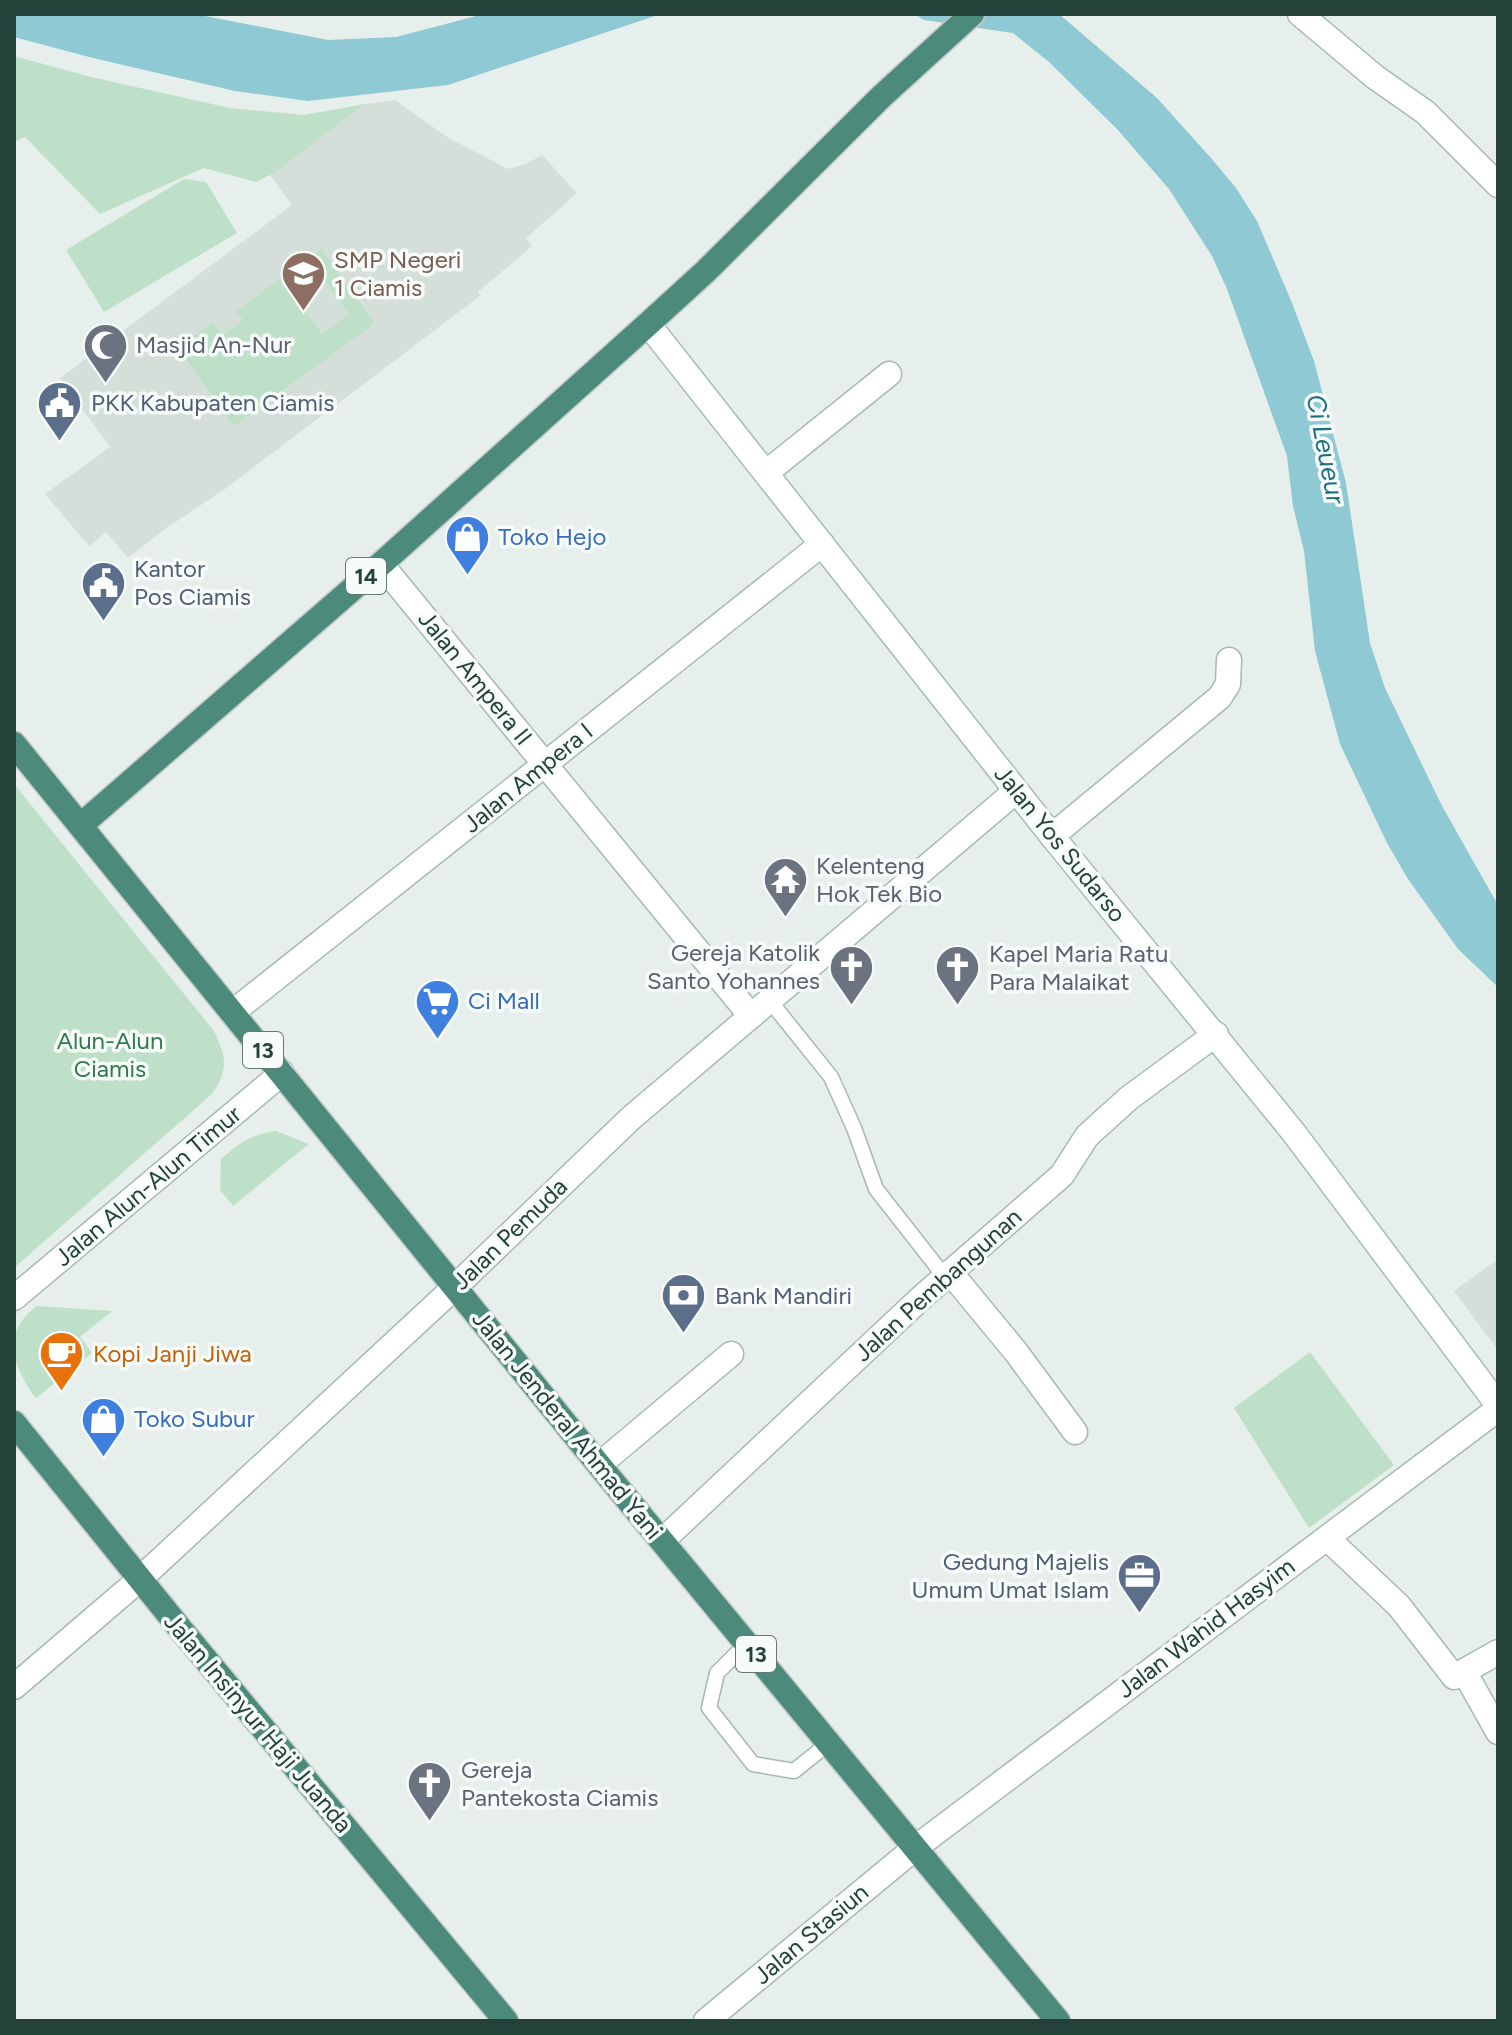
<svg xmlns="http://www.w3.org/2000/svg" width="1512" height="2035" font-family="Figtree,sans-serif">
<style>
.built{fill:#d4dfda}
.green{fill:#bfe0c8;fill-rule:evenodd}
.water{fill:#8ec9d4}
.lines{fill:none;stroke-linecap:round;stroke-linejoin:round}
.service-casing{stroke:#a8b8b2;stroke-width:17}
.minor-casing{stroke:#a8b8b2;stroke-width:27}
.tertiary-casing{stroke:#a8b8b2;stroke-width:27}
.secondary-casing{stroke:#a4bbb3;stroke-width:27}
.trunk-casing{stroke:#c2cac8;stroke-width:27}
.service{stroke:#fff;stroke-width:14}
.minor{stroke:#fff;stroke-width:24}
.tertiary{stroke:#fff;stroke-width:24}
.secondary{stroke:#fff;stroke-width:24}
.trunk{stroke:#4c8a7c;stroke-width:24}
.labels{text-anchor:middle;stroke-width:7;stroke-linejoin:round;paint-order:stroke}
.shield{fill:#f7fbf9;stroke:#637a73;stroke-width:2}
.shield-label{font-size:22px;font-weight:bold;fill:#24423a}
.education-label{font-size:24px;fill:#785e54;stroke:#f7fbf9;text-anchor:start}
.worship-label{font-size:24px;fill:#5b616d;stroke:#f7fbf9;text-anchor:start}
.service-label{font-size:24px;fill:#4e5e75;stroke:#f7fbf9;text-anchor:start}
.shop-label{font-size:24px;fill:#366cbe;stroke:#f7fbf9;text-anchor:start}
.street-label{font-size:24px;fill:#24423a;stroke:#f7fbf9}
.park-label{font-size:24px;fill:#2d7a4b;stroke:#f7fbf9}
.food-label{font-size:24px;fill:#c56008;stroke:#f7fbf9;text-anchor:start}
.water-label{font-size:26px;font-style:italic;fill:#1c6f80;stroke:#f7fbf9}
</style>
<rect width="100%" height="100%" fill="#e6efeb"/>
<!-- built -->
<g class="built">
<polygon points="395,100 447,137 508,169 526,164 542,155 577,193 526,238 532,246 478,292 480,296 225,489 162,531 128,558 106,532 89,546 45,494 110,447 60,378 292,205 270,175 365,104"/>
<polygon points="1498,1259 1498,1350 1454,1291"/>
</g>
<!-- green -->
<g class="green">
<polygon points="14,56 91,77 230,108 304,115 365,104 274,173 256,182 204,168 100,214 25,137 14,142"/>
<polygon points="184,179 206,182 237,233 104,312 66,250"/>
<path d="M321 249 375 323 234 426 178 348 213 322 223 335 243 320 236 311ZM320 275 349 314 322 334 293 294Z"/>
<path d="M14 784 214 1031C226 1058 229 1067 213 1093L14 1268Z"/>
<path d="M276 1131 309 1144 233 1206 220 1190 221 1159C239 1143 252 1134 276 1131Z"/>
<path d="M37 1306 112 1311 80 1337 92 1353 36 1398C13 1367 0 1333 37 1306Z"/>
<polygon points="1310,1352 1394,1465 1309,1528 1234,1408"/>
</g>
<!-- water -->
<g class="water">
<polygon points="14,14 195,14 328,40 396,37 484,14 661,14 448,85 308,101 235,91 93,58 14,37"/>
<polygon points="914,14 1059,14 1157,98 1211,158 1236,188 1257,221 1292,303 1314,361 1346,483 1370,643 1385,688 1442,806 1498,905 1498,987 1458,949 1408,879 1387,843 1340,744 1315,651 1304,551 1293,506 1287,456 1227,289 1212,256 1169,189 1118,130 1049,62 1013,33 924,20"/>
</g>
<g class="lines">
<defs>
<g id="service">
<polyline points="770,1001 831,1077 854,1128 876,1189 945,1277"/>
<polyline points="747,1643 717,1673 709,1708 753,1764 794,1771 829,1743"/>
</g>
<g id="minor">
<polyline points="1300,14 1375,77 1425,112 1498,185"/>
<polyline points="767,472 889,374"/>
<polyline points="381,564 751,1016"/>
<polyline points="1052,836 1220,697 1228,684 1229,660"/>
<polyline points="233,1012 822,544"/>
<polyline points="950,1272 1016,1352 1075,1432"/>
<polyline points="14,1298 282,1073"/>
<polyline points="599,1465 731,1354"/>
<polyline points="1327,1538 1399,1606 1454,1677 1498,1652"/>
<polyline points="662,1541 921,1298 1062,1175 1087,1136 1129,1098 1216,1034"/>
<polyline points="1465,1673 1498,1732"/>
</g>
<g id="tertiary">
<polyline points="14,1687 140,1579 455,1287 631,1118 1016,791"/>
<polyline points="706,2021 915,1848 1498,1409"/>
</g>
<polyline id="secondary" points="648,324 1052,836 1294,1133 1498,1405"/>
<g id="trunk">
<polyline points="14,744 599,1465 1058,2021"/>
<polyline points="81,825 381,564 648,324 706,271 882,96 972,14"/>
<polyline points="14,1423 178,1626 506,2021"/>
</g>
</defs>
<!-- service casing -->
<use href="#service" class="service-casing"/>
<!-- minor casing -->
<use href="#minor" class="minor-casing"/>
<!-- tertiary casing -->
<use href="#tertiary" class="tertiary-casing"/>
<!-- secondary casing -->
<use href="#secondary" class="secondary-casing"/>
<!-- trunk casing -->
<use href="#trunk" class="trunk-casing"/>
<!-- service -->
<use href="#service" class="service"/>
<!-- minor -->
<use href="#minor" class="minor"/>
<!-- tertiary -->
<use href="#tertiary" class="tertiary"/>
<!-- secondary -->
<use href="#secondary" class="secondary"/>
<!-- trunk -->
<use href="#trunk" class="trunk"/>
</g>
<!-- icons -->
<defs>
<symbol id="school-pin" viewBox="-11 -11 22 30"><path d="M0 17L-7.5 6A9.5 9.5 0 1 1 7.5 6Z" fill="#8d6e63" stroke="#f7fbf9"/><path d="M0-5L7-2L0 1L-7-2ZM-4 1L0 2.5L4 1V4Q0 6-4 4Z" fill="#fff"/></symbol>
<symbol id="mosque-pin" viewBox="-11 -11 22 30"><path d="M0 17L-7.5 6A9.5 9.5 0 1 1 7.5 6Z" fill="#6b7280" stroke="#f7fbf9"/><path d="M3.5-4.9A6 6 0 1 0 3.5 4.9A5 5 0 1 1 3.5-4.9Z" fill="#fff"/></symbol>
<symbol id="civic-pin" viewBox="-11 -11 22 30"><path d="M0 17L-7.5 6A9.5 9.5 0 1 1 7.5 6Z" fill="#5c6f8a" stroke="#f7fbf9"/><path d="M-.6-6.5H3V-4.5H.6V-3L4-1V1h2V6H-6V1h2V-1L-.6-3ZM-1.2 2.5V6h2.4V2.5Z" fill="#fff"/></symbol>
<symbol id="shop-pin" viewBox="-11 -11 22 30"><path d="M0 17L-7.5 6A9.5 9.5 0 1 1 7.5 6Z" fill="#3f7fe0" stroke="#f7fbf9"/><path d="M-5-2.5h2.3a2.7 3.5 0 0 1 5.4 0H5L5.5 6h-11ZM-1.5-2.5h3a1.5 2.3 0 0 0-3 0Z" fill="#fff"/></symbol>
<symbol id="temple-pin" viewBox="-11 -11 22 30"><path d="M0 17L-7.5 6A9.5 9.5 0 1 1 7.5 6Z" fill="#6b7280" stroke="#f7fbf9"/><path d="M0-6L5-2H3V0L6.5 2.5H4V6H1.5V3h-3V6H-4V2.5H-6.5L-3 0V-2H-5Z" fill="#fff"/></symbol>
<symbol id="church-pin" viewBox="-11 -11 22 30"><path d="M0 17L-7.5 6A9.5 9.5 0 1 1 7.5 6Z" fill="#6b7280" stroke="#f7fbf9"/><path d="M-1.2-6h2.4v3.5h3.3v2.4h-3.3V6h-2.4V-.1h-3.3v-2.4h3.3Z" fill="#fff"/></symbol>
<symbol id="supermarket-pin" viewBox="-11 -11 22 30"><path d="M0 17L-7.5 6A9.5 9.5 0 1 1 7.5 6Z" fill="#3f7fe0" stroke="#f7fbf9"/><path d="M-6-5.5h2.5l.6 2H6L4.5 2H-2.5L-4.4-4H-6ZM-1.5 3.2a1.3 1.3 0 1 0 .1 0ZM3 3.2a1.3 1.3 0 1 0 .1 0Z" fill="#fff"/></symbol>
<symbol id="bank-pin" viewBox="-11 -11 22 30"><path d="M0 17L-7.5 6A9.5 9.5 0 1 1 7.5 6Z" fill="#5c6f8a" stroke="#f7fbf9"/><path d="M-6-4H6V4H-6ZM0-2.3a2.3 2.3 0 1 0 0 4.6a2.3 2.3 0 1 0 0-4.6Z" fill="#fff"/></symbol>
<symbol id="cafe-pin" viewBox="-11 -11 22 30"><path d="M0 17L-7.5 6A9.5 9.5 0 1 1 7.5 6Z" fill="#e8710a" stroke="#f7fbf9"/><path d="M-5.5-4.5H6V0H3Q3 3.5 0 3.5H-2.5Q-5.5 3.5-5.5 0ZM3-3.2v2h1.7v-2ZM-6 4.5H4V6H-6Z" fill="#fff"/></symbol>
<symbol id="office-pin" viewBox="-11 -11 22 30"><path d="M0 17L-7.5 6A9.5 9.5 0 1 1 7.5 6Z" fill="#5c6f8a" stroke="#f7fbf9"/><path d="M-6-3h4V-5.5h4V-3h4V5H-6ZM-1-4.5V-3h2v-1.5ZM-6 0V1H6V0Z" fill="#fff"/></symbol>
</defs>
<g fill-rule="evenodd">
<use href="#school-pin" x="278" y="248" width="51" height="69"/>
<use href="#mosque-pin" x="80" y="320" width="51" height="69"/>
<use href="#civic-pin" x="34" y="378" width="51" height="69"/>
<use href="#shop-pin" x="442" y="512" width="51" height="69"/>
<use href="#civic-pin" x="78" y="558" width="51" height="69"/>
<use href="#temple-pin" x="760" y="854" width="51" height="69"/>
<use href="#church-pin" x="826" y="942" width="51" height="69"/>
<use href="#church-pin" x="932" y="942" width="51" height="69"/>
<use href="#supermarket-pin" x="412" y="976" width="51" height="69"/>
<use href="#bank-pin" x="658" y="1270" width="51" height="69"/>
<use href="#cafe-pin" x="36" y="1328" width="51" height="69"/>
<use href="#shop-pin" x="78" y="1394" width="51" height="69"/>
<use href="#office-pin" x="1114" y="1550" width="51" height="69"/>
<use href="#church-pin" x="404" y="1758" width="51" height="69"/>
</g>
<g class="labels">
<!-- shield labels -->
<g class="shield">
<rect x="346" y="558" width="40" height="36" rx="6"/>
<rect x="243" y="1032" width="40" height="36" rx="6"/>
<rect x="736" y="1636" width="40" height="36" rx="6"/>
</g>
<g class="shield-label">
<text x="366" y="584">14</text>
<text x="263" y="1058">13</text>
<text x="756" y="1662">13</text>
</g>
<!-- education labels -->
<g class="education-label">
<text x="334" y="268">SMP Negeri<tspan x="334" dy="28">1 Ciamis</tspan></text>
</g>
<!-- worship labels -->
<g class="worship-label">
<text x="136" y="353">Masjid An-Nur</text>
<text x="816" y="874">Kelenteng<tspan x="816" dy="28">Hok Tek Bio</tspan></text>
<text x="820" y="961" text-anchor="end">Gereja Katolik<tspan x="820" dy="28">Santo Yohannes</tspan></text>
<text x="989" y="962">Kapel Maria Ratu<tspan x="989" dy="28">Para Malaikat</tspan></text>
<text x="461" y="1778">Gereja<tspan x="461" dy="28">Pantekosta Ciamis</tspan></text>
</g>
<!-- service labels -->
<g class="service-label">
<text x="91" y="411">PKK Kabupaten Ciamis</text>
<text x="134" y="577">Kantor<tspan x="134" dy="28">Pos Ciamis</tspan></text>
<text x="715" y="1304">Bank Mandiri</text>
<text x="1109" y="1570" text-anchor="end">Gedung Majelis<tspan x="1109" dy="28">Umum Umat Islam</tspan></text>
</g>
<!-- shop labels -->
<g class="shop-label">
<text x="498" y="545">Toko Hejo</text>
<text x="468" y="1009">Ci Mall</text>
<text x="134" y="1427">Toko Subur</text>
</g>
<!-- street labels -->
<g class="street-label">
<text transform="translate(475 678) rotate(51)" y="8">Jalan Ampera II</text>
<text transform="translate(528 778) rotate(-39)" y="8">Jalan Ampera I</text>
<text transform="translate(1060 844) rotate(51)" y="8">Jalan Yos Sudarso</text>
<text transform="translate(148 1186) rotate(-40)" y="8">Jalan Alun-Alun Timur</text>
<text transform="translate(510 1234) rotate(-44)" y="8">Jalan Pemuda</text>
<text transform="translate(938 1285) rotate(-42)" y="8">Jalan Pembangunan</text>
<text transform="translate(567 1425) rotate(51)" y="8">Jalan Jenderal Ahmad Yani</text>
<text transform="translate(1206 1628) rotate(-37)" y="8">Jalan Wahid Hasyim</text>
<text transform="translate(258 1723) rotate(50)" y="8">Jalan Insinyur Haji Juanda</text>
<text transform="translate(811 1934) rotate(-40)" y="8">Jalan Stasiun</text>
</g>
<!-- park labels -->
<g class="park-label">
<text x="110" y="1049">Alun-Alun<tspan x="110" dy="28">Ciamis</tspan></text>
</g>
<!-- food labels -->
<g class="food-label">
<text x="93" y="1362">Kopi Janji Jiwa</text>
</g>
<!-- water labels -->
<g class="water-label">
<text transform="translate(1326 449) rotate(79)" y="9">Ci Leueur</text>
</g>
</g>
<!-- border -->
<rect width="1512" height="2035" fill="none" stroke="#24423a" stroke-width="32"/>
</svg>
